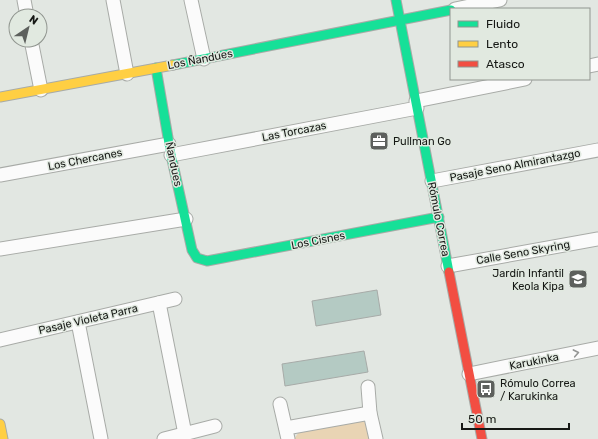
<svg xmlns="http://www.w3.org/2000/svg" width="598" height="439" font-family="Rubik,sans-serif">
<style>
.green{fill:#e9d4b4}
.building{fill:#b4cac3;stroke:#a7aba8}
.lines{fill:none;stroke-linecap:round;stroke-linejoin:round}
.street-casing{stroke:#a8aba7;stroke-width:15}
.fast-casing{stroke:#a8aba7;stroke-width:11}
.slow-casing{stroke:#a8aba7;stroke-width:11}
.jam-casing{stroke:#a8aba7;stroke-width:11}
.street{stroke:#fbfbfb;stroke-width:13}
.fast{stroke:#16e098;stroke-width:9}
.slow{stroke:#ffcf43;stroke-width:9}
.jam{stroke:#f24e42;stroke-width:9}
.oneway{stroke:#949594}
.labels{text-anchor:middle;stroke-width:3;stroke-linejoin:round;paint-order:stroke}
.street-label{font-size:11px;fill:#161815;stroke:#e1e9e0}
.poi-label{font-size:11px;fill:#161815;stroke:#e1e9e0;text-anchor:start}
</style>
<rect width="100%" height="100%" fill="#e2e7e2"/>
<!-- green -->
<polygon class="green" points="362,421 366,423 371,439 294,439 299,432"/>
<!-- building -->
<g class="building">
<polygon points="377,290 381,315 316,326 312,301"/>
<polygon points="364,351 368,372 285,386 282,364"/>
</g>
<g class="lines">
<defs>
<g id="street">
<polyline points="24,0 27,16"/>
<polyline points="113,0 127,74"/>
<polyline points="191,0 204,59"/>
<polyline points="455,9 500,0"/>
<polyline points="31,40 41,90"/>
<polyline points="589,66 598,64"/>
<polyline points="416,101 525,79"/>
<polyline points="171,155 417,108"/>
<polyline points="0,175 169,144"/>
<polyline points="432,181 598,150"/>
<polyline points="0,249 186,219"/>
<polyline points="448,266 598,239"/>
<polyline points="159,303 185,434"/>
<polyline points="78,322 101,439"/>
<polyline points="0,340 175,299"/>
<polyline points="469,374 598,348"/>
<polyline points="368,387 370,413 376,439"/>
<polyline points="280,404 288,439"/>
<polyline points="286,428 370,413"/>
<polyline points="164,439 215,426"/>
</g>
<g id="fast">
<polyline points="396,0 449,272"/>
<polyline points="173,65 451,10"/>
<polyline points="156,68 171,155 192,250 197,258 207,261 439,217"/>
</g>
<g id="slow">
<polyline points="0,97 173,65"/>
<polyline points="0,424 3,439"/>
</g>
<polyline id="jam" points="449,272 482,439"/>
</defs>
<!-- street casing -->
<use href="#street" class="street-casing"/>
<!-- fast casing -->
<use href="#fast" class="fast-casing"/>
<!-- slow casing -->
<use href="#slow" class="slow-casing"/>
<!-- jam casing -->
<use href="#jam" class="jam-casing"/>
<!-- street -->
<use href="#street" class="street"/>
<!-- fast -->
<use href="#fast" class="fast"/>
<!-- slow -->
<use href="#slow" class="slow"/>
<!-- jam -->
<use href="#jam" class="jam"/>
</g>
<!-- one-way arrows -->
<defs><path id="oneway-chevron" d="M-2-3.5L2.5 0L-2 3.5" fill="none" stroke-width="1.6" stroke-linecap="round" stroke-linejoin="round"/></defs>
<use class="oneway" href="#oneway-chevron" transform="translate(576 353) rotate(-11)"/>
<!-- icons -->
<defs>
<symbol id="office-square" viewBox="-11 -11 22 22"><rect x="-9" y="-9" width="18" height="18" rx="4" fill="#5d605d" stroke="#e1e9e0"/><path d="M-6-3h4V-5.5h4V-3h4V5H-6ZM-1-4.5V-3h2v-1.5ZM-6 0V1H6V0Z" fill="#fff"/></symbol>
<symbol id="school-square" viewBox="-11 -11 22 22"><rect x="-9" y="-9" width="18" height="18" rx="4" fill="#5d605d" stroke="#e1e9e0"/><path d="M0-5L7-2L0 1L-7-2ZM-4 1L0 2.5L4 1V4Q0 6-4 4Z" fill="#fff"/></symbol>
<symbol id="bus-square" viewBox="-11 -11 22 22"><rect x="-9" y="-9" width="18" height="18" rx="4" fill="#5d605d" stroke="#e1e9e0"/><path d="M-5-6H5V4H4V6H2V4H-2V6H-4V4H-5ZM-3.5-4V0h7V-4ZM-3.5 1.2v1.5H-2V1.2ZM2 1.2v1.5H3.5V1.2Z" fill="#fff"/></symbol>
</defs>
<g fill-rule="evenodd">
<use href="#office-square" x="368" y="130" width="22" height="22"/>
<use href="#school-square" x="567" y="268" width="22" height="22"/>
<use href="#bus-square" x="475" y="378" width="22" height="22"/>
</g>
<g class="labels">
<!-- street labels -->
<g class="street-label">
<text transform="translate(200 59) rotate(-11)" y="4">Los Ñandúes</text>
<text transform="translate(294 131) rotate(-11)" y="4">Las Torcazas</text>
<text transform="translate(85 159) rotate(-11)" y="4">Los Chercanes</text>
<text transform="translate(174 164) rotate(78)" y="4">Ñandues</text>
<text transform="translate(515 165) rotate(-11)" y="4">Pasaje Seno Almirantazgo</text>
<text transform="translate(439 219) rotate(79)" y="4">Rómulo Correa</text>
<text transform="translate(318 240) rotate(-11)" y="4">Los Cisnes</text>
<text transform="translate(523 252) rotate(-10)" y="4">Calle Seno Skyring</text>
<text transform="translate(88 319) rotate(-13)" y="4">Pasaje Violeta Parra</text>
<text transform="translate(534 361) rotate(-11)" y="4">Karukinka</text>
</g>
<!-- poi labels -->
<g class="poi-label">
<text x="393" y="145">Pullman Go</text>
<text x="564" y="277" text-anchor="end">Jardín Infantil<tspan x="564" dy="13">Keola Kipa</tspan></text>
<text x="500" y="387">Rómulo Correa<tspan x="500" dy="13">/ Karukinka</tspan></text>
</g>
</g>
<!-- legend -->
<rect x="450" y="8" width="140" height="72" fill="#e1e9e0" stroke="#90958f"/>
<rect x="458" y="21" width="20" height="6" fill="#16e098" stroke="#90958f"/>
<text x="486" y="28" font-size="12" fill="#161815">Fluido</text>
<rect x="458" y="41" width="20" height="6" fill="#ffcf43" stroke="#90958f"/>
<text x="486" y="48" font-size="12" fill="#161815">Lento</text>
<rect x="458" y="61" width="20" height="6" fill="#f24e42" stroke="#90958f"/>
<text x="486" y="68" font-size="12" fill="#161815">Atasco</text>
<!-- north arrow -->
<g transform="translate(28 28) rotate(35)"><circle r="19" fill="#e1e9e0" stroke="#90958f"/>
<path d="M0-3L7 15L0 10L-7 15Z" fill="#5d605d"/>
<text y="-6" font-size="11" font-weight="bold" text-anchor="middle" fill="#161815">N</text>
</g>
<!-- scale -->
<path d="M462 423v6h107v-6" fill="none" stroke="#161815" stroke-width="2"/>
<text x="468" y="423" font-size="12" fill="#161815" stroke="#e1e9e0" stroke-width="3" paint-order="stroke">50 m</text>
</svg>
